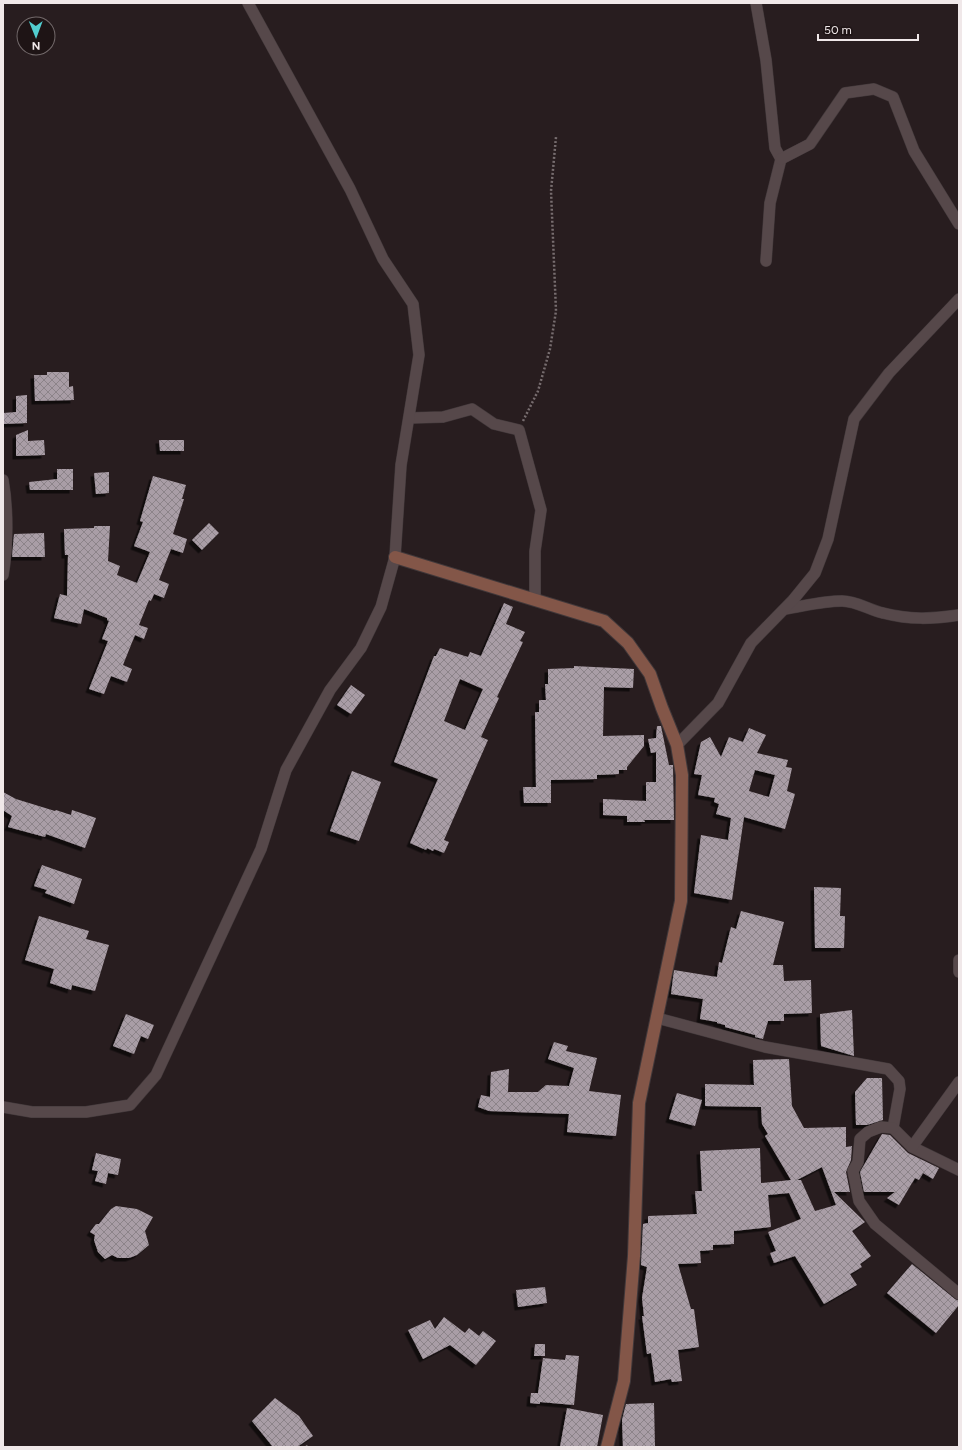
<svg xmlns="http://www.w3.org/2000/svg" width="962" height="1450" font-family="Figtree,sans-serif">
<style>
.building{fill:url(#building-cross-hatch);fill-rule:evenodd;filter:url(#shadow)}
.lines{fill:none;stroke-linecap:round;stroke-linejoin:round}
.street-casing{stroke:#41383a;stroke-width:12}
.secondary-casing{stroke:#41383a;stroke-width:14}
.path{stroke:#776d6f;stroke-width:2.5;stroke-dasharray:2 2;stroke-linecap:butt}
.street{stroke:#56484a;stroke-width:11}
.secondary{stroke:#835648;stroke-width:12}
</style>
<defs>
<pattern id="building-cross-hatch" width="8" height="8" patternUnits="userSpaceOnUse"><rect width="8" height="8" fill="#a99da6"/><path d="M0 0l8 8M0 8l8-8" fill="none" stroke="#8c8389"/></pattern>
<filter id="shadow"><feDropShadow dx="-3.5" dy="3.5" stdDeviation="0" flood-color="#0009"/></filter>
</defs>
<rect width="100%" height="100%" fill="#281d1f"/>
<!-- building -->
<g class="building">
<polygon points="47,372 69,372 69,387 73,386 74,400 35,401 34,375 47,375"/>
<polygon points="27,395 27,423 3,424 3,413 16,412 16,396"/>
<polygon points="28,430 28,441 44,440 45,455 16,456 16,435"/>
<polygon points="159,440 184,440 184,451 160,451"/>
<polygon points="57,469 73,469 73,490 30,490 29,482 57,479"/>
<polygon points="109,472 109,493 96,494 94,473"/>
<polygon points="153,476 186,485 182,499 184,499 173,534 187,539 183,553 171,549 159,580 169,584 164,598 154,594 151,601 149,600 139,625 148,628 144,639 135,635 123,665 132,669 127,682 111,676 104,694 89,689 108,641 102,639 109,621 107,620 107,618 84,609 81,624 54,618 60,594 67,596 68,555 65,555 64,529 94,528 94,526 110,526 108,561 120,566 117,575 137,583 150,552 134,546 143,522 140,521"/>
<polygon points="209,523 219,533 202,550 192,540"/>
<polygon points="44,533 45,557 12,557 14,534"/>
<path d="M504 603 513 607 506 624 525 632 520 641 523 642 497 697 499 698 481 737 488 740 444 840 449 842 444 853 434 849 433 851 427 848 426 850 410 843 438 779 394 762 434 656H436L440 648 468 657 470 652 481 656ZM460 679 483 689 465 730 444 721Z"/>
<polygon points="574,666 634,669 633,688 604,687 603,736 644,735 644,746 627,767 627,770 619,770 619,774 597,775 597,779 551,780 551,803 524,803 523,787 536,787 535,712 539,712 539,700 546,700 545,684 548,684 548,669 574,668"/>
<polygon points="351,685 365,695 351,714 337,705"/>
<polygon points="657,726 661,726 669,765 673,765 674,820 644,820 645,822 627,822 627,816 603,815 603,799 646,801 646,782 656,782 656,752 651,753 648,739 656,738"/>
<path d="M749 728 766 735 757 753 788 760 786 767 792 768 787 791 795 794 785 829 744 817 732 900 694 893 701 835 728 840 731 818 716 814 719 804 714 802 715 798 698 795 702 775 694 774 701 742 710 737 721 757 729 737 743 742ZM755 770 775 775 769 797 749 791Z"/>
<polygon points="352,771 381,782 359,841 330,831"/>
<polygon points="3,792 16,799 55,811 56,810 71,815 72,810 96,818 85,848 46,834 45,837 8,827 12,816 3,810"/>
<polygon points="42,865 82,879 74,904 45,893 47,890 34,886"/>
<polygon points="814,887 841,888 840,916 845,916 844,948 815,948"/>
<polygon points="741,911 784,922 773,965 783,965 784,981 811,980 812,1013 784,1014 784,1021 768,1021 763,1039 755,1037 755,1035 725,1027 725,1025 717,1023 717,1022 700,1019 703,999 671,994 674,970 717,977 719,962 722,963 731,927 736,929"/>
<polygon points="39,916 89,931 86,939 109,945 95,991 72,985 71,990 50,983 54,969 25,960"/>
<polygon points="852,1010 854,1056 821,1046 820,1014"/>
<polygon points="126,1014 154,1025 148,1039 141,1036 134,1054 113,1046"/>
<polygon points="554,1042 568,1046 566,1051 597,1058 589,1091 621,1095 616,1136 567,1132 569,1114 489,1111 478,1107 481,1095 490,1097 491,1072 509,1069 508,1092 538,1092 546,1085 569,1086 574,1068 548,1059"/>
<path d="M789 1059 792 1106 804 1128 846 1127V1147L852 1146 851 1160 846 1172 850 1192H834L865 1222 852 1231 871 1256 860 1264 862 1267 850 1274 857 1285 824 1304 795 1256 774 1263 770 1253 776 1251 768 1232 801 1219 789 1193 768 1195 771 1227 734 1231V1244L713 1245V1250L700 1251 701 1263 678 1264 691 1309H694L699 1347 678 1350 682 1381 672 1382 671 1379 655 1382 651 1353 647 1354 642 1316H644L642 1298 647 1267 641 1265 643 1224 648 1223V1216L697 1214 695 1191H702L700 1151 760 1148 761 1183 791 1180 765 1136 768 1134 762 1124 761 1107 705 1106V1084L754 1085 753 1060ZM822 1167 836 1205 815 1211 801 1180H797Z"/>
<polygon points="867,1078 882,1078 883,1120 867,1125 856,1125 855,1092"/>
<polygon points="677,1093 702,1100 695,1126 669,1119"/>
<polygon points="882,1134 890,1135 908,1153 939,1168 933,1179 923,1173 919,1180 915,1178 899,1205 887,1198 895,1192 864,1192 860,1172"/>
<polygon points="96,1153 121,1159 118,1175 108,1173 106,1184 95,1181 98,1171 92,1170"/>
<polygon points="116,1206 137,1209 153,1217 145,1231 149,1245 137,1255 129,1258 118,1258 112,1255 105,1259 98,1252 94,1240 95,1235 90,1232 96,1224 99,1224 111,1209"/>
<polygon points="912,1264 955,1299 959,1301 959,1305 936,1333 887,1293"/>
<polygon points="545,1287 547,1303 518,1307 516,1290"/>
<polygon points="444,1317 465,1333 469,1328 479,1336 483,1331 496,1341 476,1365 450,1345 423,1359 408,1330 430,1320 435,1329"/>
<polygon points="535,1344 545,1344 545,1356 534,1356"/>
<polygon points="566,1355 579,1356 574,1405 540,1402 540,1404 530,1403 531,1393 538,1393 543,1358 565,1360"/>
<polygon points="275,1398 299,1416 313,1436 297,1447 273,1447 252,1421"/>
<polygon points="654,1403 655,1447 623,1447 622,1420 626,1404"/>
<polygon points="567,1408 603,1415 597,1447 560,1447"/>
</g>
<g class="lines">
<defs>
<g id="street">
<polyline points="756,3 766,60 775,148 781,159 770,203 766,261"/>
<polyline points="781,159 810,144 845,93 874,89 893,97 914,151 959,224"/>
<polyline points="409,418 443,417 472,409 494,424 519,430 541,510 535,551 535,599"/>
<path d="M3 480C8 508 8 547 3 575"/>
<path d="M785 609C804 606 823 601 842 601 857 601 869 610 883 613 910 620 932 619 959 615"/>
<polyline points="677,745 718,703 751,643 793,600 815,573 828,539 854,419 889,373 959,299"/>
<polyline points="959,960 959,972"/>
<polyline points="657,1018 765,1047 888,1069 899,1081 900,1089 893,1128 912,1147 959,1170"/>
<polyline points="3,1107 32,1112 86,1112 130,1105 156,1075 261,849 286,770 330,690 361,648 381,607 395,557 401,465 419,355 413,304 383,259 350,189 248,3"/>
<polyline points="893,1128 881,1127 868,1132 860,1139 858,1162 853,1171 859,1201 875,1224 959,1294"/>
<polyline points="912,1147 959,1082"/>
</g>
<polyline id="secondary" points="395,557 604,621 628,643 650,674 662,708 677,745 682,775 681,901 639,1103 634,1256 624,1381 607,1447"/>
</defs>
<!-- street casing -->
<use href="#street" class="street-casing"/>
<!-- secondary casing -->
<use href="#secondary" class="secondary-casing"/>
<!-- path -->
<g class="path">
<polyline points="523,421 538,391 550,349 556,311 551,191 556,137"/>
<polyline points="306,1447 309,1445"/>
</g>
<!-- street -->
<use href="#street" class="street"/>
<!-- secondary -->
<use href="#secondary" class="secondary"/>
</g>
<!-- border -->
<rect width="962" height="1450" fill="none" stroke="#f0e8e9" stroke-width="8"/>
<!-- north arrow -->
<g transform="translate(36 36) rotate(179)"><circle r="19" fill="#1e1415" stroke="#72696a"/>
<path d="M0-3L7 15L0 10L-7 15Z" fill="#52cdcf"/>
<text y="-6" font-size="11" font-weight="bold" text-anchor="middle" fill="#f0e8e9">N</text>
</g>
<!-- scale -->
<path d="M818 34v6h100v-6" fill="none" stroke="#f0e8e9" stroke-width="2"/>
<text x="824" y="34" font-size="12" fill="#f0e8e9" stroke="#1e1415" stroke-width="3" paint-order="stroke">50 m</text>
</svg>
